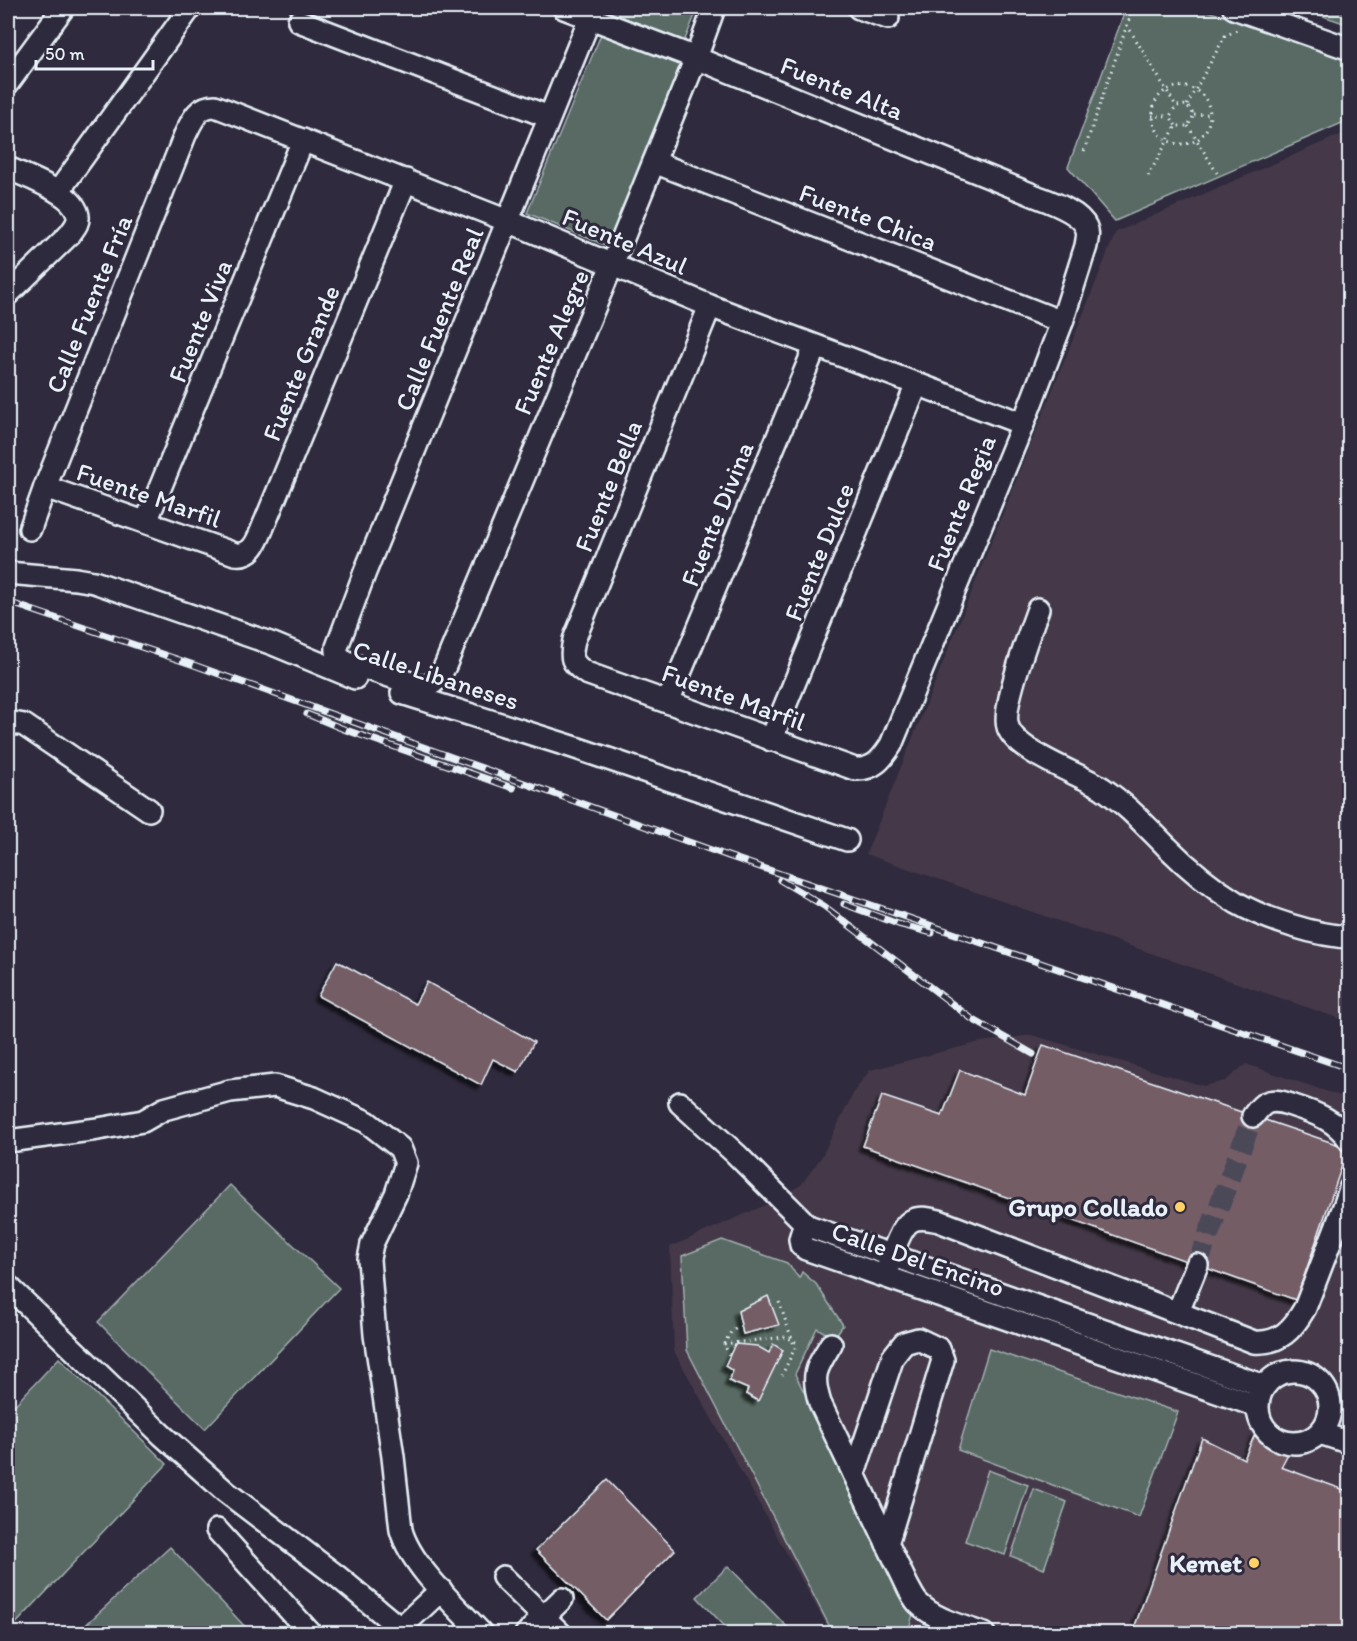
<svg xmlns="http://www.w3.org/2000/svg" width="1357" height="1641" font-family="Itim,sans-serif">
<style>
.built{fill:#443949}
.green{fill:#596b64;stroke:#a0aeae;stroke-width:1.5}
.building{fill:#755d66;stroke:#e8f1f8;stroke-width:1.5;filter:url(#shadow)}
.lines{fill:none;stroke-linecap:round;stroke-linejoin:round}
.minor-tunnel{stroke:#4b4859;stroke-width:21;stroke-dasharray:21 10;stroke-linecap:butt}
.minor-casing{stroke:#e8f1f8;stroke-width:26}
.path{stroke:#e8f1f8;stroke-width:3;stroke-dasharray:1.5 4.5;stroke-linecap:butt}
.minor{stroke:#2f2a3d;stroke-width:21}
.rail-casing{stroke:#e8f1f8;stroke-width:7}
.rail{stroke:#2f2a3d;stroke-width:4.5;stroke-dasharray:14;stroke-linecap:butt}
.poi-dot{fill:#ffd166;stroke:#2f2a3d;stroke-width:2}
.labels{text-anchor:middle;stroke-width:6;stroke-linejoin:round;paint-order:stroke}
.street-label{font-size:26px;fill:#e8f1f8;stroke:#2f2a3d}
.poi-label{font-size:26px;font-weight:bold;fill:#e8f1f8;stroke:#2f2a3d;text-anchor:end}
</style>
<defs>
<filter id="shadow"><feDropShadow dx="-4.5" dy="4.5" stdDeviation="1.5" flood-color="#0009"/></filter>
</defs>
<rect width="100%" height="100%" fill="#2f2a3d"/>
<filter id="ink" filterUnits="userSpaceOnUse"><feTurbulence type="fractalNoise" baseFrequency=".0167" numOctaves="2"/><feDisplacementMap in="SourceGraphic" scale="12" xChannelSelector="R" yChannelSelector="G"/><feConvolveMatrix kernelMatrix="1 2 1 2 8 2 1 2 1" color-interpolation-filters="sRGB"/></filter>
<g filter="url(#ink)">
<!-- built -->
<g class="built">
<polygon points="1349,131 1349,1022 866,854 1116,232"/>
<polygon points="1032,1035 1204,1086 1225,1081 1246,1064 1349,1099 1349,1633 831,1633 674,1351 670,1247 770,1203 801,1185 822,1156 855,1090 870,1070 980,1042"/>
</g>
<!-- green -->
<g class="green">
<polygon points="606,8 698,8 684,42 604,12"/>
<polygon points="1126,8 1199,8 1349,58 1349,120 1115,221 1068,167"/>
<polygon points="1300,8 1343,8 1349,10 1349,25"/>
<polygon points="602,32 682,64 607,246 527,213"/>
<polygon points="230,1185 339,1288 205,1429 98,1322"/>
<polygon points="722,1240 787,1263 799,1278 802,1272 816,1284 843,1325 834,1338 817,1328 795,1374 914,1610 908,1633 833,1633 687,1350 682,1256"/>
<polygon points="989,1349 1178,1412 1139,1517 958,1450"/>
<polygon points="59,1358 167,1464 8,1632 8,1412"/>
<polygon points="988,1470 1028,1485 1005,1555 965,1541"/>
<polygon points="1034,1489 1067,1502 1044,1569 1011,1556"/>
<polygon points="170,1547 251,1633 77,1633"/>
<polygon points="728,1566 793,1633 731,1633 697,1597"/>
</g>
<!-- building -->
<g class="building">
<polygon points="337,961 415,1004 427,982 534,1042 518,1072 493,1059 481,1085 318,996"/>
<polygon points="1043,1045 1348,1148 1296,1300 863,1146 882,1096 942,1116 960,1070 1025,1095"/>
<polygon points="768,1296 779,1325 743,1334 738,1311"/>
<polygon points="735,1344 757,1346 769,1353 773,1344 783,1350 758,1401 746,1394 748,1389 729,1381 733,1371 725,1366"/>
<polygon points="1256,1432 1292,1446 1281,1467 1350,1492 1350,1634 1132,1634 1202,1438 1244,1459"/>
<polygon points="607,1480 675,1550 606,1620 536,1550"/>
</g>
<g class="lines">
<!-- minor-tunnel -->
<polyline class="minor-tunnel" points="1197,1265 1253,1116"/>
<defs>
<g id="minor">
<path d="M564 8 696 58 1038 197C1051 202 1080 212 1086 227 1089 233 1087 239 1086 246L1062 322 1023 424 891 745C882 759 874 770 855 769L586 673C571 663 570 658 574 640L710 306"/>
<path d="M594 8 365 572 337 647C336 656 341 659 349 663L423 687C435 685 440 676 445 666L612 265 696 58 714 8"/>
<polyline points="859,8 888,18"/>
<polyline points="1234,8 1350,49"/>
<polyline points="299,21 549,117"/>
<polyline points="8,83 63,8"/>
<polyline points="654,162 1062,322"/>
<path d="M8 168C26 177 76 193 78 216 79 223 74 228 70 234L8 294"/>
<polyline points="58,192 190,8"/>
<path d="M45 487 235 554C255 557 259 535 266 520L406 180"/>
<polyline points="146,522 303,140"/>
<path d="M30 529 45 487 185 135C192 121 197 106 215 106L508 221 710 306 1023 424"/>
<polyline points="8,573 76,579 94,582 273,644 355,678"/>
<path d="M1038 609C1030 631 1001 709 1008 727 1016 752 1080 774 1102 788 1127 805 1145 825 1166 846 1187 867 1211 887 1237 903 1265 919 1317 936 1350 937"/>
<polyline points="402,693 573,747 847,840"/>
<polyline points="668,702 815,347"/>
<polyline points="8,722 24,725 149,810"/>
<polyline points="771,740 917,384"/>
<polyline points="680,1103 736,1154 808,1226 1264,1386"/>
<path d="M1253 1116C1257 1111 1260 1106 1266 1103 1276 1099 1285 1103 1294 1106 1316 1113 1337 1121 1350 1141"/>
<path d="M8 1141 98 1129 143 1121 164 1109 230 1091 275 1086 314 1098 367 1122 400 1148 406 1163 396 1194 372 1244 369 1259 375 1335 393 1457 401 1530C411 1566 456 1606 482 1634"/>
<polyline points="808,1226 803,1229 800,1239 801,1245 806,1249 1257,1406"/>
<path d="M885 1276C890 1262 898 1229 911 1221 920 1216 930 1219 939 1221L1254 1342C1280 1344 1293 1329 1305 1308L1345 1204 1350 1189"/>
<polyline points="8,1286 162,1435 226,1492 337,1576 407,1634"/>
<polyline points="1178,1312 1197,1265"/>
<path d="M831 1344C816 1369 811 1374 820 1403L908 1587C911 1592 914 1599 918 1603 935 1620 962 1626 984 1634"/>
<circle cx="1294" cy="1407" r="36"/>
<polyline points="1320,1433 1350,1443"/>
<polyline points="854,1474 893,1357 904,1343 918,1339 939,1349 943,1360 887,1544"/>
<polyline points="217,1530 311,1634"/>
<polyline points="503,1577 561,1634"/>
<polyline points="394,1634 441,1590"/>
<polyline points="526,1634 562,1599"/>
</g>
</defs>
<!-- minor casing -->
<use href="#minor" class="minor-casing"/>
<!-- path -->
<g class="path">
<polyline points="1133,8 1127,25 1176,106"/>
<polyline points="1187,105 1225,36 1239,29"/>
<path d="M1194 115 1210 114C1208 77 1153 78 1153 114 1152 152 1209 156 1210 114"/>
<polyline points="1152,116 1170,116"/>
<polyline points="1188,126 1217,173"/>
<polyline points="1084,151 1127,25"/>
<polyline points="1148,176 1176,126 1188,126 1194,115 1187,105 1176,106 1170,116 1176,126"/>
<polyline points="779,1302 795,1348 782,1375"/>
<polyline points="724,1344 784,1337 800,1344"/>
<polyline points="729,1355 724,1344 731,1332 738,1327"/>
</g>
<!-- minor -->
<use href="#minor" class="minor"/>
<defs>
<g id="rail">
<polyline points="8,602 194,665 728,856 1350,1069"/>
<polyline points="307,714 346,730 513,788"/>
<polyline points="780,880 824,906 972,1019 1033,1054"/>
<polyline points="844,904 898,924 932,933"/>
</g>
</defs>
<!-- rail casing -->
<use href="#rail" class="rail-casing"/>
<!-- rail -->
<use href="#rail" class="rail"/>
</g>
</g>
<!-- markers -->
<g class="poi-dot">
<circle cx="1180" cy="1207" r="6"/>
<circle cx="1254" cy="1563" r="6"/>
</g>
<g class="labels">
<!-- street labels -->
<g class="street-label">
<text transform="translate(842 88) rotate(22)" y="9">Fuente Alta</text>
<text transform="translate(868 217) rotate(21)" y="9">Fuente Chica</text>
<text transform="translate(625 241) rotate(23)" y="9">Fuente Azul</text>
<text transform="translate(89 304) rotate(-68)" y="9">Calle Fuente Fría</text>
<text transform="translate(439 319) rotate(-68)" y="9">Calle Fuente Real</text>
<text transform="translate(200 321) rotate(-68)" y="9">Fuente Viva</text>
<text transform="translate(551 342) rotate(-67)" y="9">Fuente Alegre</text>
<text transform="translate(301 363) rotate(-68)" y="9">Fuente Grande</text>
<text transform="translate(608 486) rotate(-68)" y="9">Fuente Bella</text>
<text transform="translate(149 495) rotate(19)" y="9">Fuente Marfil</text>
<text transform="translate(961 503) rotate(-68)" y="9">Fuente Regia</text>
<text transform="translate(717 514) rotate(-68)" y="9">Fuente Divina</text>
<text transform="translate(819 552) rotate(-68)" y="9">Fuente Dulce</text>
<text transform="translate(436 675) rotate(18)" y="9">Calle Libaneses</text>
<text transform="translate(734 697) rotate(20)" y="9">Fuente Marfil</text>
<text transform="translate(918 1259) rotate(19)" y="9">Calle Del Encino</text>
</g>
<!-- poi labels -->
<g class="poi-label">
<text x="1168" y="1216">Grupo Collado</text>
<text x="1242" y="1572">Kemet</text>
</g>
</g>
<!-- margin -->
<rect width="1357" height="1641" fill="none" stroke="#2f2a3d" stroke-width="30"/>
<rect x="15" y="15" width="1327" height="1611" fill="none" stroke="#e8f1f8" stroke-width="2" filter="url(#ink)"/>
<!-- scale -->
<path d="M36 60v9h117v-9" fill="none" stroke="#e8f1f8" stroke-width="3"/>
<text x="45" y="60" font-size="18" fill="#e8f1f8" stroke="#2f2a3d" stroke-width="4.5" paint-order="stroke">50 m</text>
</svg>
